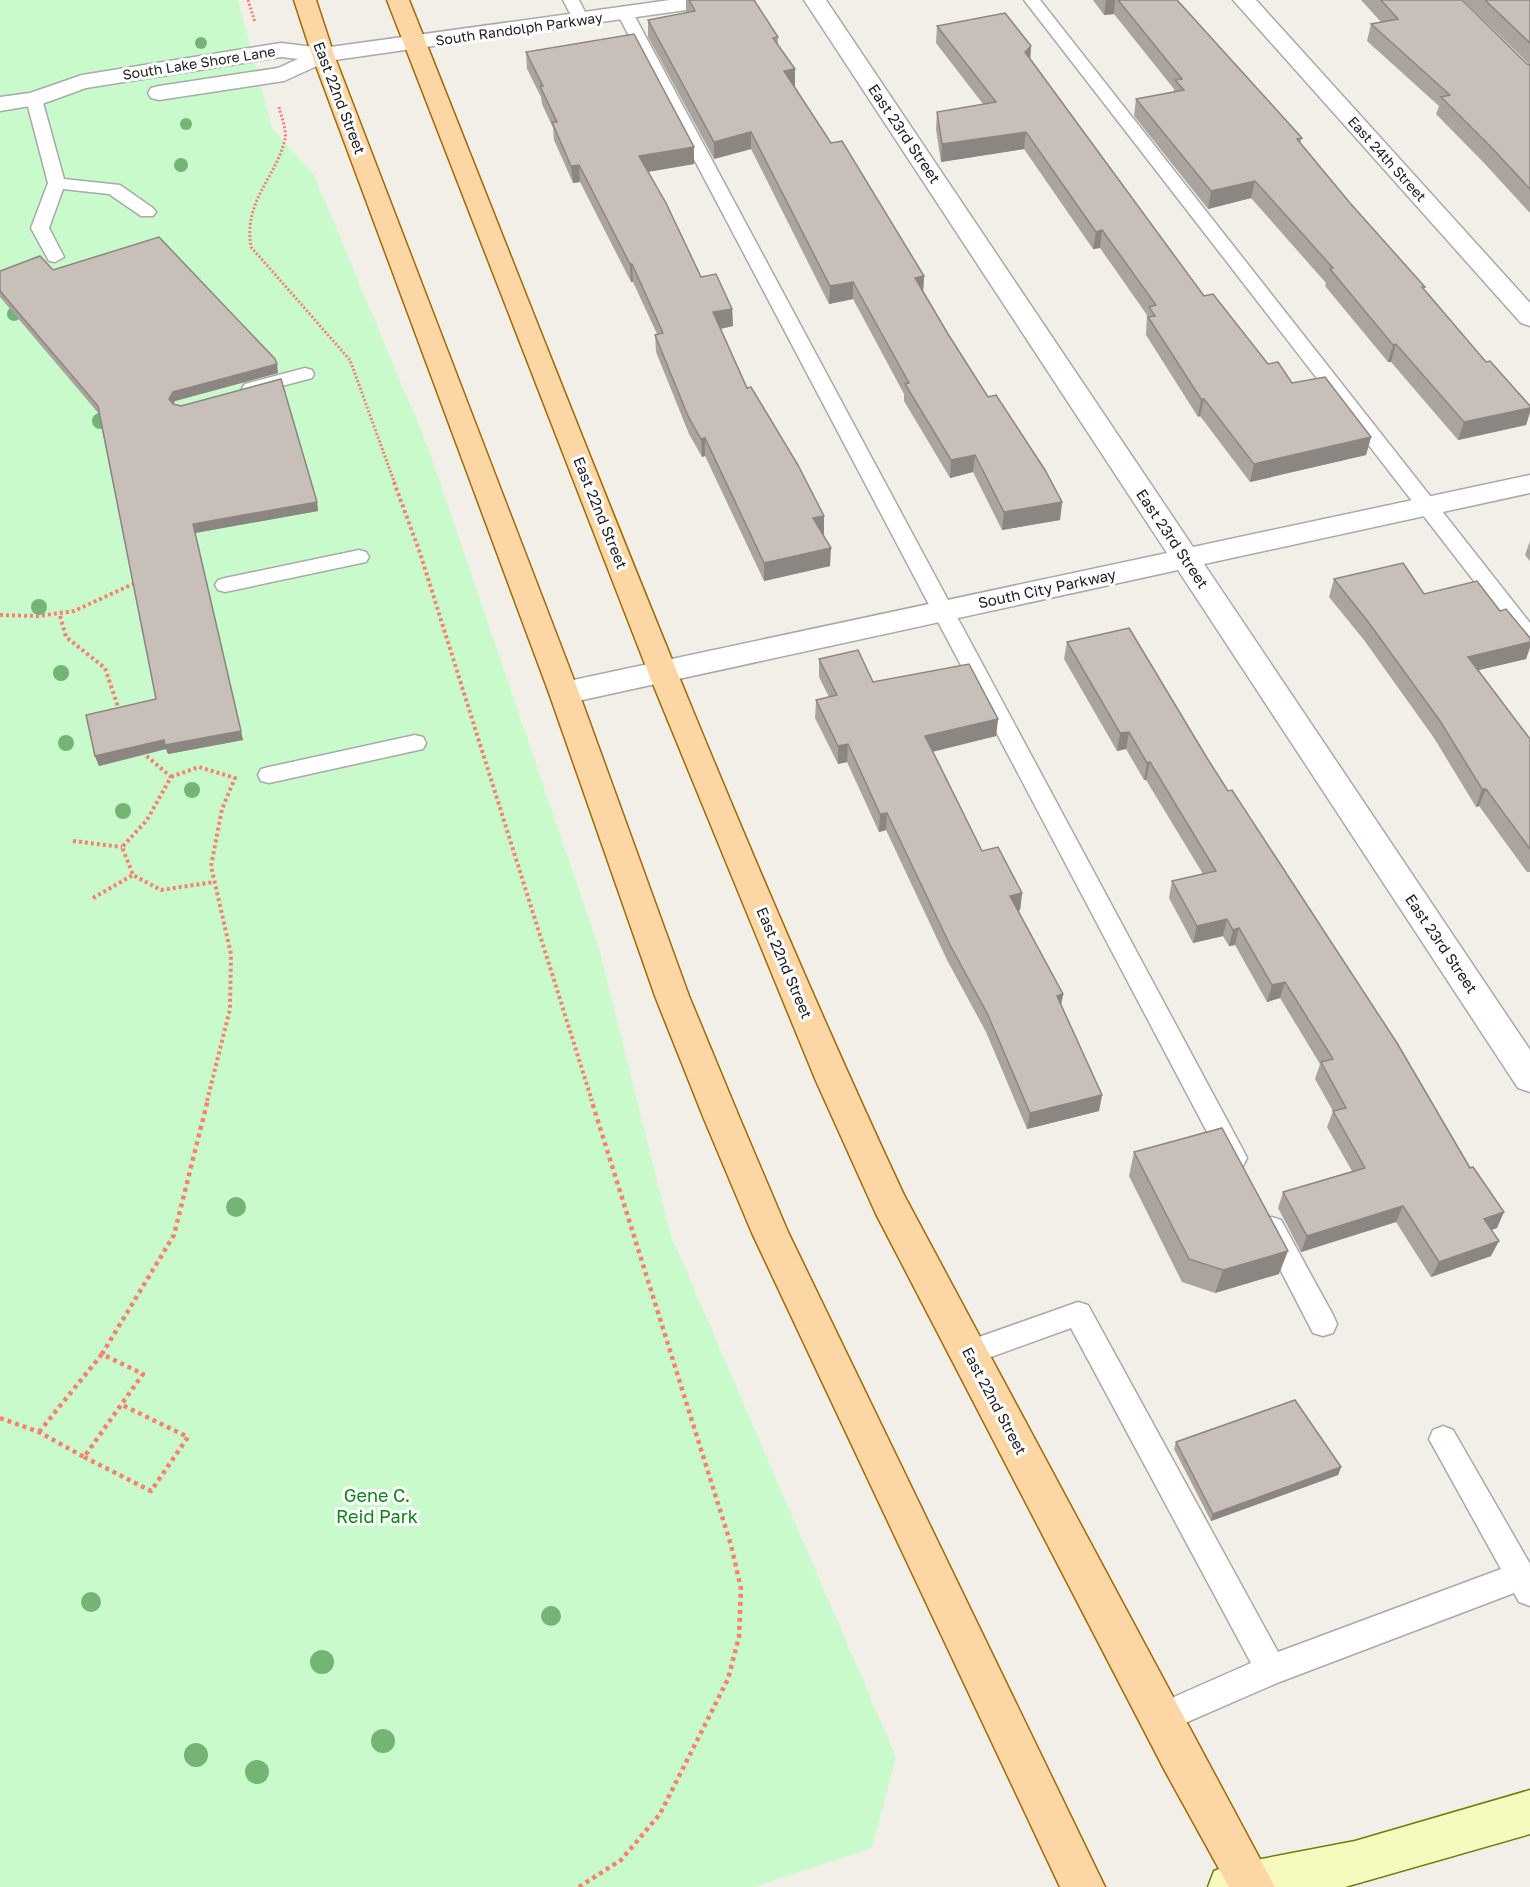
<svg xmlns="http://www.w3.org/2000/svg" width="1530" height="1887" font-family="'Golos Text',sans-serif">
<style>
.park{fill:#c8facc}
.lines{fill:none;stroke-linecap:round;stroke-linejoin:round}
.service-casing{stroke:#a9a9a9;stroke-width:3}
.minor-casing{stroke:#a9a9a9;stroke-width:3}
.secondary-casing{stroke:#707d05;stroke-width:3}
.primary-casing{stroke:#a06b00;stroke-width:3}
.path-far2{stroke:#fa8072;stroke-width:3;stroke-dasharray:2 2;stroke-linecap:butt}
.path-far1{stroke:#fa8072;stroke-width:4;stroke-dasharray:3 3;stroke-linecap:butt}
.path{stroke:#fa8072;stroke-width:4.5;stroke-dasharray:4 4;stroke-linecap:butt}
.service{fill:#fff;fill-rule:evenodd}
.minor{fill:#fff;fill-rule:evenodd}
.secondary{fill:#f7fabf;fill-rule:evenodd}
.primary{fill:#fcd6a4;fill-rule:evenodd}
.tree{fill:#74b475}
.wall{fill:#aba49e}
.shaded-wall{fill:#8b8681}
.building{fill:#c7bfb8;stroke:#8b8681;stroke-width:1.5}
.labels{text-anchor:middle;stroke-width:6;stroke-linejoin:round;paint-order:stroke}
.far-street-label{font-size:14px;fill:#222;stroke:#fff}
.street-label{font-size:15px;fill:#222;stroke:#fff}
.near-park-label{font-size:18px;fill:#0c8416;stroke:#fff}
</style>
<rect width="100%" height="100%" fill="#f2efe9"/>
<!-- park -->
<polygon class="park" points="0,0 238,0 272,128 314,175 429,450 600,952 670,1233 896,1757 872,1848 753,1887 0,1887"/>
<g class="lines">
<defs>
<g id="service">
<polygon points="563,0 579,0 589,20 587,23 575,23"/>
<polygon points="1024,0 1040,0 1530,623 1530,645 1522,643"/>
<polygon points="625,8 633,13 1243,1150 1247,1158 1243,1166 1234,1169 1225,1166 617,13"/>
<polygon points="34,94 42,99 64,179 120,185 153,208 156,212 153,216 141,216 109,194 63,189 49,228 64,257 55,262 49,261 31,228 48,183 26,99"/>
<polygon points="305,368 312,370 314,374 312,378 252,394 242,388 245,384"/>
<polygon points="359,550 366,552 369,557 366,562 225,592 218,590 215,585 218,580 225,578"/>
<polygon points="415,735 423,737 426,743 423,749 269,783 261,781 258,775 261,769 269,767"/>
<polygon points="1272,1217 1281,1220 1333,1315 1337,1324 1333,1333 1323,1336 1313,1333 1263,1236 1259,1228 1263,1220"/>
<polygon points="1078,1302 1088,1305 1278,1652 1501,1569 1429,1439 1433,1430 1443,1426 1453,1430 1530,1564 1530,1606 1519,1602 1514,1593 1277,1683 1162,1733 1151,1729 1147,1718 1151,1707 1251,1663 1071,1328 969,1365 959,1362 955,1353 959,1344"/>
</g>
<g id="minor">
<polygon points="670,0 725,0 722,5 714,6 328,61 284,81 159,100 151,98 148,93 151,88 159,86 278,68 298,59 281,57 86,88 42,104 0,111 0,97 30,93 82,75 281,43 323,48"/>
<polygon points="804,0 826,0 1193,547 1530,475 1530,493 1204,564 1530,1050 1530,1092 1518,1088 1178,570 564,704 553,700 549,693 553,686 564,682 1167,553"/>
<polygon points="1233,0 1256,0 1530,303 1530,326 1521,323"/>
</g>
<polygon id="secondary" points="1530,1790 1530,1834 1345,1887 1208,1887 1214,1871 1230,1865 1355,1841"/>
<g id="primary">
<polygon points="294,0 316,0 334,55 579,693 689,996 740,1119 788,1232 1105,1887 1060,1887 752,1233 704,1119 655,996 549,693 312,55"/>
<path d="M387 0H409C569 400 722 805 904 1195L1275 1887H1229L1165 1771 876 1214 816 1081 648 672Z"/>
</g>
</defs>
<!-- service casing -->
<use href="#service" class="service-casing"/>
<!-- minor casing -->
<use href="#minor" class="minor-casing"/>
<!-- secondary casing -->
<use href="#secondary" class="secondary-casing"/>
<!-- primary casing -->
<use href="#primary" class="primary-casing"/>
<!-- path-far2 -->
<g class="path-far2">
<polyline points="248,0 255,22"/>
<path d="M279 107C281 116 287 130 285 139 276 178 243 201 251 247L350 360 395 484"/>
</g>
<!-- path-far1 -->
<g class="path-far1">
<polyline points="394,482 420,553 592,1101"/>
<polyline points="0,615 38,616 74,611 135,583"/>
<polyline points="60,616 66,637 105,668 119,710"/>
<polyline points="142,752 171,777 147,820 122,847 133,875 161,890 214,882"/>
<polyline points="171,777 199,767 235,778 222,809 211,866 231,954 230,1009 207,1101"/>
<polyline points="73,841 122,847"/>
<polyline points="93,898 133,875"/>
</g>
<!-- path -->
<g class="path">
<polyline points="0,1418 39,1432 84,1457 143,1374 102,1354 174,1235 208,1099"/>
<polyline points="39,1432 102,1354"/>
<polyline points="84,1457 151,1491 188,1437 122,1405"/>
<polyline points="579,1887 621,1860 660,1814 728,1679 739,1637 741,1589 731,1545 591,1099"/>
</g>
<!-- service -->
<use href="#service" class="service"/>
<!-- minor -->
<use href="#minor" class="minor"/>
<!-- secondary -->
<use href="#secondary" class="secondary"/>
<!-- primary -->
<use href="#primary" class="primary"/>
</g>
<!-- trees -->
<g class="tree">
<circle cx="201" cy="43" r="6"/>
<circle cx="186" cy="124" r="6"/>
<circle cx="181" cy="165" r="7"/>
<circle cx="14" cy="314" r="7"/>
<circle cx="100" cy="421" r="8"/>
<circle cx="39" cy="607" r="8"/>
<circle cx="61" cy="673" r="8"/>
<circle cx="66" cy="743" r="8"/>
<circle cx="192" cy="790" r="8"/>
<circle cx="123" cy="811" r="8"/>
<circle cx="236" cy="1207" r="10"/>
<circle cx="91" cy="1602" r="10"/>
<circle cx="551" cy="1616" r="10"/>
<circle cx="322" cy="1662" r="12"/>
<circle cx="383" cy="1741" r="12"/>
<circle cx="196" cy="1755" r="12"/>
<circle cx="257" cy="1772" r="12"/>
</g>
<!-- wall -->
<g class="wall">
<polygon points="686,0 689,0 778,37 778,44 794,86 831,143 924,276 923,291 948,334 988,397 1062,502 1060,520 1002,530 973,472 950,478 904,401 904,394 853,299 829,304 751,149 714,159 648,37 648,20 686,13"/>
<polygon points="1093,0 1177,0 1302,138 1300,143 1350,203 1486,362 1530,406 1530,412 1526,425 1458,440 1391,362 1388,362 1325,286 1326,283 1251,198 1208,209 1134,116 1136,99 1174,92 1174,89 1114,14 1104,15"/>
<polygon points="1361,0 1462,0 1527,64 1530,65 1530,213 1485,164 1436,114 1439,106 1367,41 1371,24 1381,22"/>
<polygon points="1463,0 1530,0 1530,65"/>
<polygon points="937,26 1031,46 1030,58 1204,296 1268,364 1292,383 1371,437 1366,455 1250,482 1200,416 1198,417 1146,335 1147,315 1100,248 1093,249 1024,149 941,162 936,129 937,112 983,104 936,43"/>
<polygon points="526,52 694,147 694,164 648,172 701,277 732,309 733,326 721,329 747,388 824,534 822,534 830,566 764,581 705,456 702,457 689,434 656,352 655,335 657,334 633,282 631,282 580,182 573,183 554,140 553,128 542,104 541,97 527,69"/>
<polygon points="53,270 278,373 175,401 174,404 317,502 318,511 195,533 243,740 168,754 166,749 99,766 95,756 156,699 99,414 0,297 0,271"/>
<polygon points="1530,541 1530,561 1525,555"/>
<polygon points="1334,579 1424,594 1500,611 1530,638 1530,647 1526,659 1478,670 1530,739 1530,872 1527,872 1479,806 1476,807 1434,738 1364,640 1329,597"/>
<polygon points="1067,642 1207,758 1497,1228 1491,1230 1491,1256 1431,1277 1396,1222 1301,1252 1278,1208 1283,1192 1352,1171 1327,1127 1333,1111 1315,1079 1320,1064 1280,998 1267,1002 1235,945 1229,946 1223,936 1193,943 1169,898 1172,881 1203,874 1146,780 1144,780 1126,749 1117,751 1064,659"/>
<polygon points="819,659 873,682 998,719 996,736 933,751 982,851 1022,893 1020,910 1018,911 1063,994 1061,1005 1102,1095 1099,1111 1027,1129 986,1032 947,960 886,830 879,832 847,762 838,764 815,718 816,700 829,697 819,677"/>
<polygon points="1134,1152 1279,1274 1215,1293 1182,1282 1129,1176"/>
<polygon points="1176,1442 1341,1467 1338,1475 1211,1521 1174,1449"/>
</g>
<!-- shaded-wall -->
<g class="shaded-wall">
<polygon points="1106,0 1115,0 1114,14 1104,15"/>
<polygon points="1031,46 1030,63 1025,52"/>
<polygon points="795,69 795,86 784,88 784,71"/>
<polygon points="751,132 751,149 714,159 714,142"/>
<polygon points="1026,132 1024,149 941,162 942,144"/>
<polygon points="694,147 694,164 640,173 639,156"/>
<polygon points="579,165 580,182 573,183 571,166"/>
<polygon points="1255,181 1251,198 1208,209 1211,191"/>
<polygon points="1102,230 1100,248 1093,249 1096,232"/>
<polygon points="630,264 632,264 633,282 631,282"/>
<polygon points="924,276 923,294 915,278"/>
<polygon points="853,282 853,299 829,304 830,286"/>
<polygon points="732,309 733,326 714,330 713,312"/>
<polygon points="1396,344 1391,362 1388,362 1393,345"/>
<polygon points="277,364 278,373 175,401 171,408 169,399 173,392"/>
<polygon points="1201,399 1204,399 1200,416 1198,417"/>
<polygon points="1530,408 1530,412 1526,425 1458,440 1464,422"/>
<polygon points="1371,437 1366,455 1250,482 1254,464"/>
<polygon points="705,438 705,456 702,457 701,439"/>
<polygon points="975,455 973,472 950,478 951,460"/>
<polygon points="317,502 318,511 195,533 243,740 168,754 166,749 99,766 95,756 164,740 193,524"/>
<polygon points="1062,502 1060,520 1002,530 1004,512"/>
<polygon points="824,516 824,534 812,536 813,518"/>
<polygon points="831,548 830,566 764,581 764,563"/>
<polygon points="1530,642 1530,647 1526,659 1462,674 1468,657"/>
<polygon points="998,719 996,736 924,754 925,736"/>
<polygon points="1129,732 1126,749 1117,751 1120,733"/>
<polygon points="848,744 847,762 838,764 838,746"/>
<polygon points="1150,762 1146,780 1144,780 1147,763"/>
<polygon points="1482,789 1486,789 1479,806 1476,807"/>
<polygon points="887,813 886,830 879,832 880,814"/>
<polygon points="1022,893 1020,910 1008,913 1010,896"/>
<polygon points="1227,919 1223,936 1193,943 1197,926"/>
<polygon points="1239,928 1235,945 1229,946 1233,930"/>
<polygon points="1285,982 1280,998 1267,1002 1272,985"/>
<polygon points="1063,994 1060,1011 1057,996"/>
<polygon points="1102,1095 1099,1111 1027,1129 1030,1113"/>
<polygon points="1403,1206 1396,1222 1301,1252 1307,1236"/>
<polygon points="1504,1212 1497,1228 1476,1235 1484,1219"/>
<polygon points="1499,1241 1491,1256 1431,1277 1439,1262"/>
<polygon points="1288,1251 1279,1274 1215,1293 1223,1270"/>
<polygon points="1341,1467 1338,1475 1211,1521 1213,1514"/>
</g>
<!-- building -->
<g class="building">
<polygon points="689,0 754,0 778,37 773,38 795,69 784,71 831,143 842,141 924,276 915,278 948,334 988,397 996,395 1045,470 1062,502 1004,512 975,455 951,460 905,384 909,383 853,282 830,286 751,132 714,142 648,20 695,11"/>
<polygon points="1118,0 1177,0 1302,138 1297,139 1350,203 1425,287 1422,287 1486,362 1490,361 1530,406 1530,408 1464,422 1396,344 1393,345 1330,269 1333,268 1255,181 1211,191 1136,99 1184,90 1175,80 1182,79"/>
<polygon points="1381,0 1462,0 1527,64 1530,65 1530,189 1490,146 1441,97 1450,95 1371,24 1398,19"/>
<polygon points="1485,0 1530,0 1530,43"/>
<polygon points="1005,13 1031,46 1025,52 1204,296 1213,294 1268,364 1278,362 1292,383 1325,377 1371,437 1254,464 1204,399 1201,399 1148,317 1155,316 1149,307 1156,305 1102,230 1096,232 1026,132 942,144 937,112 996,102 937,26"/>
<polygon points="634,34 694,147 639,156 666,203 701,277 716,274 732,309 713,312 747,388 751,387 798,465 824,516 813,518 831,548 764,563 705,438 701,439 688,416 655,335 663,333 632,264 630,264 579,165 571,166 552,122 557,122 540,86 543,86 526,52"/>
<polygon points="159,237 275,359 277,364 173,392 169,399 173,404 181,406 281,379 317,502 193,524 241,731 165,745 164,740 95,756 86,715 156,699 98,406 0,291 0,271 40,256 53,270"/>
<polygon points="1403,563 1424,594 1477,581 1500,611 1506,609 1530,638 1530,642 1468,657 1530,739 1530,849 1486,789 1482,789 1440,721 1369,623 1334,579"/>
<polygon points="1129,628 1207,758 1228,791 1232,790 1275,856 1397,1043 1470,1168 1473,1167 1504,1212 1484,1219 1499,1241 1439,1262 1403,1206 1307,1236 1283,1192 1365,1168 1333,1111 1346,1108 1321,1062 1333,1059 1285,982 1272,985 1239,928 1233,930 1227,919 1197,926 1172,881 1216,871 1150,762 1147,763 1129,732 1120,733 1067,642"/>
<polygon points="858,650 873,682 969,664 998,719 925,736 982,851 998,847 1022,893 1010,896 1063,994 1057,996 1102,1095 1030,1113 988,1015 949,943 887,813 880,814 848,744 838,746 816,700 837,695 819,659"/>
<polygon points="1222,1128 1288,1251 1223,1270 1189,1259 1134,1152"/>
<polygon points="1295,1400 1341,1467 1213,1514 1176,1442"/>
</g>
<g class="labels">
<!-- far-street labels -->
<g class="far-street-label">
<text transform="translate(519 29) rotate(-8)" y="5">South Randolph Parkway</text>
<text transform="translate(199 63) rotate(-9)" y="5">South Lake Shore Lane</text>
<text transform="translate(1387 159) rotate(48)" y="5">East 24th Street</text>
</g>
<!-- street labels -->
<g class="street-label">
<text transform="translate(339 98) rotate(69)" y="5">East 22nd Street</text>
<text transform="translate(904 134) rotate(56)" y="5">East 23rd Street</text>
<text transform="translate(600 513) rotate(68)" y="5">East 22nd Street</text>
<text transform="translate(1172 539) rotate(56)" y="5">East 23rd Street</text>
<text transform="translate(1047 589) rotate(-12)" y="5">South City Parkway</text>
<text transform="translate(1441 944) rotate(56)" y="5">East 23rd Street</text>
<text transform="translate(784 963) rotate(67)" y="5">East 22nd Street</text>
<text transform="translate(994 1401) rotate(62)" y="5">East 22nd Street</text>
</g>
<!-- near-park labels -->
<g class="near-park-label">
<text x="377" y="1502">Gene C.<tspan x="377" dy="21">Reid Park</tspan></text>
</g>
</g>
</svg>
